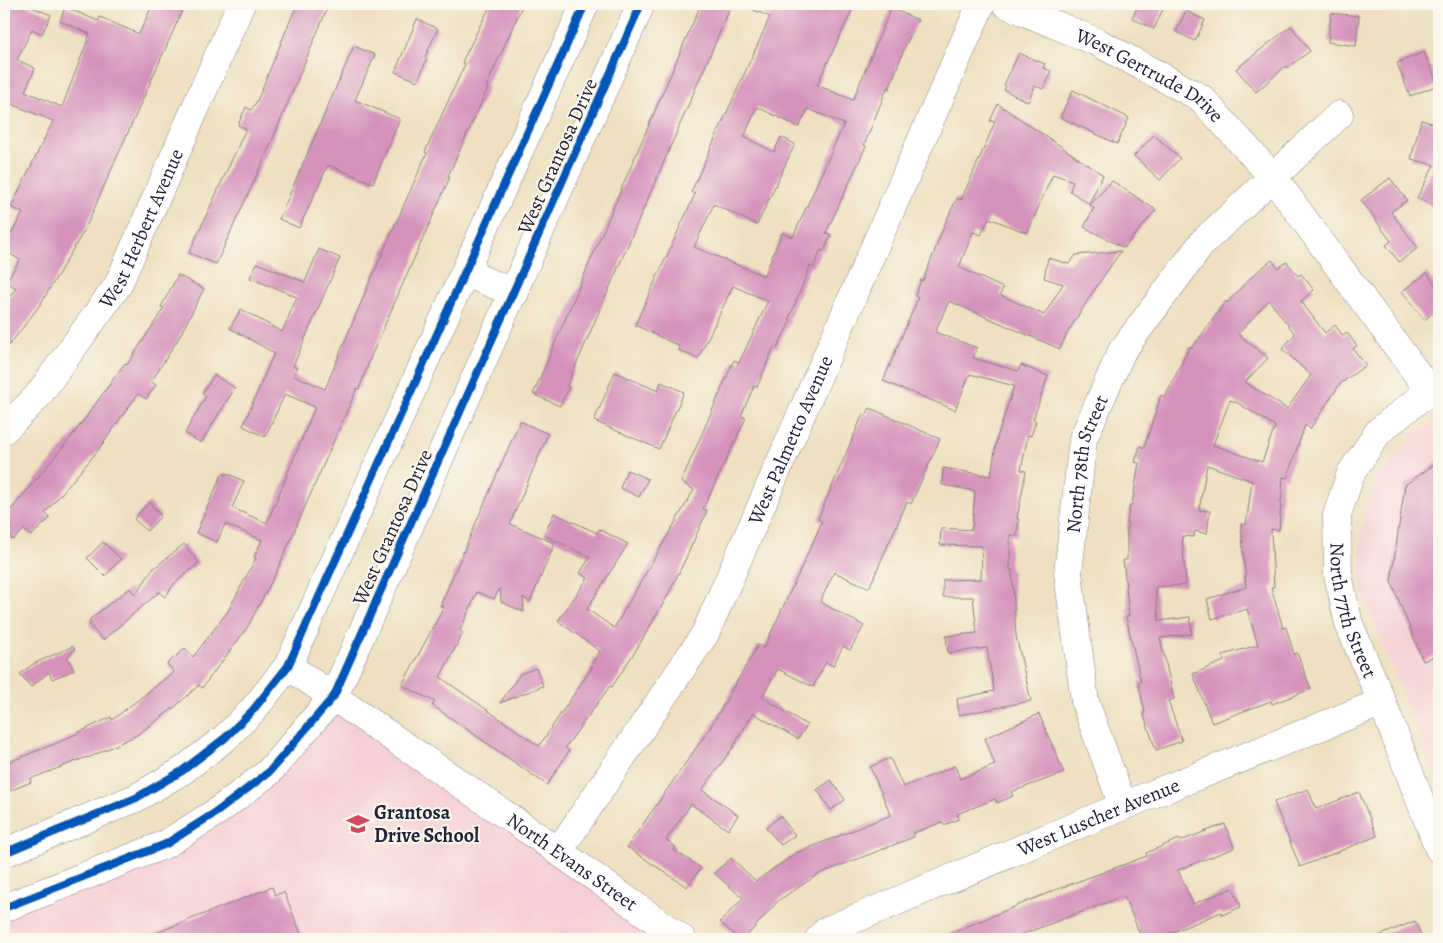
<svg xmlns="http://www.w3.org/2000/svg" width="1443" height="943" font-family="Alegreya,serif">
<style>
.built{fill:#f6cfd6}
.building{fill:#d593bc;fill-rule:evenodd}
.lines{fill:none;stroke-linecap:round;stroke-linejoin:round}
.minor-casing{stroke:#88817e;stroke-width:29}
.minor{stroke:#fff;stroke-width:28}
.cycleway-casing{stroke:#fbf7ec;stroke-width:11}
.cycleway{stroke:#0057b8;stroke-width:8}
.labels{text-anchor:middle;stroke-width:4;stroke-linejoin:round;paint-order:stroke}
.street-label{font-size:20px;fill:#22223b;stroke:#fbf7ec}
.poi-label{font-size:20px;font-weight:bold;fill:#22223b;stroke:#fbf7ec;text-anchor:start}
</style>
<rect width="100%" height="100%" fill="#fbf7ec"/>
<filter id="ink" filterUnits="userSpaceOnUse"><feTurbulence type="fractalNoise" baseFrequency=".02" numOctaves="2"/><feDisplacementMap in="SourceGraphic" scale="10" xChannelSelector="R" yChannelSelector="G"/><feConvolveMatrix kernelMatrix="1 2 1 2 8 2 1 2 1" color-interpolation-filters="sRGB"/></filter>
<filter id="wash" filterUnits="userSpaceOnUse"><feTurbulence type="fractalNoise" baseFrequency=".0096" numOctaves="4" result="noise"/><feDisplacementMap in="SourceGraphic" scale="20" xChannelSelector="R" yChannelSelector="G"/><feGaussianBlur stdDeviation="1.12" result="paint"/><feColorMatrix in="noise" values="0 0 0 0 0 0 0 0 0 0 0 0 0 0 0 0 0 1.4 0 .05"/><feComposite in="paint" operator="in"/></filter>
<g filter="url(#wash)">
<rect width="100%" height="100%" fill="#eee0c0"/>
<!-- built -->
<g class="built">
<polygon points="1439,416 1439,785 1373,621 1363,593 1360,571 1361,538 1367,506 1377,480 1411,438"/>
<polygon points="334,696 682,939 4,939 4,908 217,811"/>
</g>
<g id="blocks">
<!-- building -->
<g class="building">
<polygon points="4,4 24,4 51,15 42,34 32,29 17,60 35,68 25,91 62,107 90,34 60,21 65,7 98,21 100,17 139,34 153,4 171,4 183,9 85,229 40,305 4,352 4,304 16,288 6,282 20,260 4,250 4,246 23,213 11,207 53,121 4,101"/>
<polygon points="297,4 329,4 266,155 216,264 189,253 246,129 238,125 246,107 251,110 257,101"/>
<polygon points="491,4 523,4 486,87 488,88 448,176 450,177 372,354 359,389 357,388 276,573 247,628 202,688 199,685 175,707 137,735 88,758 87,757 30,779 31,782 4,793 4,764 57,743 111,717 112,720 174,672 167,664 185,648 193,657 228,611 256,558 254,557 262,540 225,524 217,542 196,533 222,474 229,474 244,481 232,508 267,523 315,407 285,394 265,437 243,426 274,353 230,328 241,309 282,332 297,297 250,278 257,263 305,282 319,249 340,258 293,366 297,368 293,375 325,389 368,286 427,153 425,152 465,64 462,62"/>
<polygon points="701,4 732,4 567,386 569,387 560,406 533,394"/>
<path d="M740 4H855L817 85 853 100 891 8 918 20 906 44 889 89 887 88 864 145 866 146 826 233 831 235 824 251 821 250 813 268 810 266 789 319 791 320 777 348 774 347 757 387 754 386 741 416 746 418 703 509 707 511 686 558 666 599 636 650 612 687 610 686 565 748 569 751 547 785 432 705 435 702 402 685 444 607 440 606 520 421 548 434 510 524 555 543 530 602 523 597 524 612 501 602 500 588 494 599 477 592 460 631 463 633 440 677 539 746 593 666 590 667 600 651 558 621 588 578 580 573 590 557 544 535 554 513 597 533 599 529 628 544 587 609 614 628 694 490 681 482 734 360 739 363 768 301 733 286 698 359 678 350 679 346 635 325 675 238 695 194 691 192 770 17ZM757 107 799 127 808 109 844 124 793 237 782 233 764 276 694 247 714 204 757 225 795 144 781 137 774 152 744 137Z"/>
<polygon points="1139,4 1152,4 1163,9 1154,29 1132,18"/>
<polygon points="1186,11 1205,20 1195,41 1176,32"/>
<polygon points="1331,13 1359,16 1356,46 1328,42"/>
<polygon points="417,19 438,29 425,57 427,58 418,81 395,72"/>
<polygon points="1291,26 1310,51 1287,68 1286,66 1256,92 1236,69"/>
<polygon points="354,46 375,55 355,100 400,119 373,183 328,165 299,228 279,219"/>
<polygon points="1424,52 1438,85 1410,96 1397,63"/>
<polygon points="1019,53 1045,64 1043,68 1051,71 1043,89 1035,86 1028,102 1004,90 1006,86 1004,85"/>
<polygon points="1073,90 1129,118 1117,144 1060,117"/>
<polygon points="998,104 1103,175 1089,204 1070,191 1073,181 1053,174 1027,233 989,218 981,235 973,232 959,267 1003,288 1000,295 1044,315 1063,284 1044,278 1048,258 1069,264 1076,255 1121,251 1090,296 1067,334 1060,349 949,301 935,332 977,348 973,358 1018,371 1021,365 1048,376 1033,420 1036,421 1031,436 1028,435 1021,470 1026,471 1017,519 1019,519 1017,536 1010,535 1010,570 1012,570 1016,636 1031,701 959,715 957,699 994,691 987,648 948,653 946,636 977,633 973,597 943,597 943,580 981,579 982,546 940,545 941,528 972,530 975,491 942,485 943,468 991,476 997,438 1014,386 970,374 955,410 883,381 918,298 915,296 921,280 923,281 946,221 957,198 961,200 981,155 995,122 990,121"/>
<polygon points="1421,120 1439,125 1439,209 1417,198 1434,165 1411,159"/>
<polygon points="1154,135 1180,158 1160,180 1134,156"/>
<polygon points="1390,178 1407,200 1391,212 1418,248 1399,262 1386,245 1391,241 1361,200"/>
<polygon points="1112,181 1156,210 1124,248 1084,227 1094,208 1090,205"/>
<path d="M1272 260 1278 268 1287 262 1298 276 1301 274 1314 290 1301 301 1325 333 1335 325 1343 336 1347 333 1357 346 1353 349 1366 365 1340 384 1310 429 1305 425 1287 478 1283 477 1279 530 1271 529 1274 587H1271L1283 628 1286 627 1294 654 1297 653 1311 689 1272 704 1271 701 1212 723 1193 674 1224 661 1223 655 1258 645 1247 609 1212 619 1207 599 1246 587 1241 524 1246 525 1252 481 1207 465 1199 510 1210 511 1207 534 1195 531 1194 537 1182 536 1186 585 1155 587 1159 621 1190 617 1192 634 1160 638 1174 699 1168 701 1182 741 1156 750 1143 713 1145 712 1138 682H1141L1126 617 1129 616 1123 560H1127V523L1130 505H1132L1139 463 1135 462 1140 446 1144 448 1161 395 1165 397 1190 346 1192 348 1226 301 1227 303 1250 278ZM1269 300 1295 334 1282 349 1311 375 1287 409 1245 382 1268 358 1238 334ZM1230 400 1236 402 1275 426 1262 462 1213 445Z"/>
<polygon points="1427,273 1439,290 1439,308 1424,320 1402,291"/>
<polygon points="178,275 204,289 177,341 151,382 156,385 146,399 138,394 96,453 45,513 50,518 31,536 24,530 13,540 11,538 4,543 4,518 73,435 125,363 127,365 164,308 161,307"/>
<polygon points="615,372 658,391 661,382 684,392 659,449 594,421"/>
<polygon points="214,375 235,388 201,443 185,433 206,396 202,394"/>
<polygon points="870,408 940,439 911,504 907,502 869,588 834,572 820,602 864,626 850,650 843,646 833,666 826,662 813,687 778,669 762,697 807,725 798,739 753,713 734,746 702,790 738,815 728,830 691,804 666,840 676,847 674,850 701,868 687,887 627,847 710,728 758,645 764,648 814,540 822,521 818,519 863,414 866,416"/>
<polygon points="1439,461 1439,654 1423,661 1391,581 1405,485"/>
<polygon points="627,470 648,479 639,497 620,488"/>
<polygon points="149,502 161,516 147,531 134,519"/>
<polygon points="103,542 121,559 105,576 87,558"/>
<polygon points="184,544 199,563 174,584 165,597 159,592 103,640 90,626 90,619 130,588 135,595 153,569"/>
<polygon points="73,646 75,650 67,657 74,670 52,679 49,672 31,687 20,674 33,664"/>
<polygon points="536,668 543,686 500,703 520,674"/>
<polygon points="1039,714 1064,773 1011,792 1013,796 997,803 995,799 957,814 959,819 944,825 943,822 913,833 914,837 819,874 779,900 744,939 739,939 720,922 743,898 714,873 731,858 756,881 796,853 891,815 870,767 890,758 903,787 955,766 960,779 995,765 985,738"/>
<polygon points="831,780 845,800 831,810 817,790"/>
<polygon points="1308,789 1316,809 1359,792 1377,836 1300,867 1274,802"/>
<polygon points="780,816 795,835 781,845 766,828"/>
<polygon points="1225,824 1234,848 1178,870 1193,904 1233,888 1241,907 1222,915 1221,912 1157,939 1142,939 1124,896 1010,939 937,939 1055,890 1147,856 1146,853 1179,839 1180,841"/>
<polygon points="272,887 275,895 284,892 303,939 141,939"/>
<polygon points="1415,921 1423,939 1371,939"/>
</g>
</g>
</g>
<g filter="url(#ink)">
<use href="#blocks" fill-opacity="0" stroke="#88817e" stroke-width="1"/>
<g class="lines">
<defs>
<g id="minor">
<path id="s1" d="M1006 4 1099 43 1201 98 1273 177 1429 390"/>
<polyline points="466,273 515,293"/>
<path id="s2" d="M1439 383 1379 431 1351 473 1337 515 1338 575 1349 624 1382 702 1439 849"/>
<path id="s3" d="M4 430 37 397 118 285 241 4"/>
<path id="s4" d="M288 666 538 837 682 939"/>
<path id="s5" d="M1123 806 1085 702 1068 573 1083 439 1122 351 1203 242 1339 115"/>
<path id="s6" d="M558 852 705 634 981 4"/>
<polyline points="4,853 136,798 182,771 225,738 253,710 288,666 585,4"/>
<polyline points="4,908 166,844 218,811 269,772 334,696 641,4"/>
<path id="s7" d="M819 939 826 931 1123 806 1382 702"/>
</g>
</defs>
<!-- minor casing -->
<use href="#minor" class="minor-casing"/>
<!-- minor -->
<use href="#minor" class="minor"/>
<defs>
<g id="cycleway">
<polyline points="4,853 136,798 182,771 225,738 253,710 288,666 585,4"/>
<polyline points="4,908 166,844 218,811 269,772 334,696 641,4"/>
</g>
</defs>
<!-- cycleway casing -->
<use href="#cycleway" class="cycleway-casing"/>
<!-- cycleway -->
<use href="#cycleway" class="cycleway"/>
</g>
</g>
<!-- icons -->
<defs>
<symbol id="school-bare" viewBox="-9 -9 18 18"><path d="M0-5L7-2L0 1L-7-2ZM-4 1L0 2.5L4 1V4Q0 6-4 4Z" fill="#d1495b" stroke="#fbf7ec" stroke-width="2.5" paint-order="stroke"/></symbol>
</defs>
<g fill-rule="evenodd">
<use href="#school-bare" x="342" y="808" width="32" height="32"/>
</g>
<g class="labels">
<!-- street labels -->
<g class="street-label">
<text dy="7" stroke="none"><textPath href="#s1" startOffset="161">West Gertrude Drive</textPath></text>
<text transform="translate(557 156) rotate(-66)" y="7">West Grantosa Drive</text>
<text dy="7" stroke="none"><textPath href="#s3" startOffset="246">West Herbert Avenue</textPath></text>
<text dy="7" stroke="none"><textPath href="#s6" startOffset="475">West Palmetto Avenue</textPath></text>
<text dy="7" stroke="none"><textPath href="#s5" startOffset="352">North 78th Street</textPath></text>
<text transform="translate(392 527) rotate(-66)" y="7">West Grantosa Drive</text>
<text dy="7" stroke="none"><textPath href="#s2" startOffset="269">North 77th Street</textPath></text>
<text dy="7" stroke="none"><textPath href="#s7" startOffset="306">West Luscher Avenue</textPath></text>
<text dy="7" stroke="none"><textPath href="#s4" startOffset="345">North Evans Street</textPath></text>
</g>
<!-- poi labels -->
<g class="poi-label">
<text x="374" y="819">Grantosa<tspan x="374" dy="23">Drive School</tspan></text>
</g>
</g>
<!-- margin -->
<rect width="1443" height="943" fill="none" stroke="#fbf7ec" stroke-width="20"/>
</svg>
